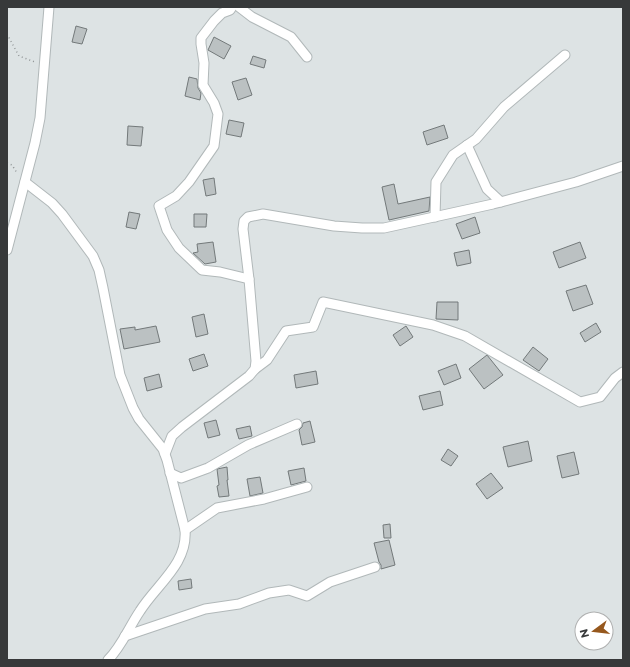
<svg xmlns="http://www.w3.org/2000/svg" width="630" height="667" font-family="Montserrat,sans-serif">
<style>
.building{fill:#bbc1c2;stroke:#73797a}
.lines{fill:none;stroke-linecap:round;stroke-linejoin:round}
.street-casing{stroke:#b1b8b9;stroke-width:11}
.path{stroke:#909495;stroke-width:1.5;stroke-dasharray:1 3;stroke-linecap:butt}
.street{stroke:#fff;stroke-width:9}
</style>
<rect width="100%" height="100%" fill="#dde3e4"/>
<!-- building -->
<g class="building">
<polygon points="76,26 87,29 82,44 72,42"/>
<polygon points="214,37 231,46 224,59 208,50"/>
<polygon points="253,56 266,60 264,68 250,64"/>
<polygon points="189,77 197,79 198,88 201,93 200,100 185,96"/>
<polygon points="246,78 252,95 238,100 232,82"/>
<polygon points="229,120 244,123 241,137 226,134"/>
<polygon points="444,125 448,138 427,145 423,132"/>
<polygon points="128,126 143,127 141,146 127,145"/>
<polygon points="214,178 216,194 206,196 203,180"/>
<polygon points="394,184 398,204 430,197 429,211 389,220 382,187"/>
<polygon points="129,212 140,214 136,229 126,227"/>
<polygon points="194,214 207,214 206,227 194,227"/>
<polygon points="475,217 480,233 462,239 456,224"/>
<polygon points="213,242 216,262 205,264 193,253 198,252 197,244"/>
<polygon points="580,242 586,258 559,268 553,252"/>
<polygon points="469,250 471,263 457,266 454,253"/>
<polygon points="586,285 593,304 573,311 566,291"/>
<polygon points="437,302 458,302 458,320 436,319"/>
<polygon points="204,314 208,334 196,337 192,317"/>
<polygon points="596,323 601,332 585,342 580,333"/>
<polygon points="156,326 160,342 124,349 120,329 135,327 135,330"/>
<polygon points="406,326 413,337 400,346 393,335"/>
<polygon points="533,347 548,359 539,371 523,360"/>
<polygon points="204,354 208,366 193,371 189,359"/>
<polygon points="487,355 503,375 484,389 469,369"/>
<polygon points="456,364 461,378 444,385 438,371"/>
<polygon points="316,371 318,384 296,388 294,375"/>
<polygon points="159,374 162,387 147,391 144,378"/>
<polygon points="440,391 443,405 423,410 419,396"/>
<polygon points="216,420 220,435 208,438 204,423"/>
<polygon points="310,421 315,442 302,445 299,430 302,427 303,423"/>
<polygon points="250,426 252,436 239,439 236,429"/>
<polygon points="528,441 532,461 508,467 503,447"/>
<polygon points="448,449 458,456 451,466 441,460"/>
<polygon points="574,452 579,474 562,478 557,456"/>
<polygon points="227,467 228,480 227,480 229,496 219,497 217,486 219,485 217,469"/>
<polygon points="304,468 306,481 291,485 288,471"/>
<polygon points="491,473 503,488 487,499 476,484"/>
<polygon points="260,477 263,493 250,496 247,479"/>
<polygon points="390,524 391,538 384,538 383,525"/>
<polygon points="389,540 395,565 381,569 381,565 379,562 374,543"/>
<polygon points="191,579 192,588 179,590 178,581"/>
</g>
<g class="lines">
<defs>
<g id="street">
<polyline points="232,7 230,10 222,13 214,21 201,38 201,44 204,63 203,85 214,103 218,114 214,146 189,182 176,196 159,206 167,230 179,248 202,270 220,272 249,279"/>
<polyline points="239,7 252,17 291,37 307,57"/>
<polyline points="467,145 487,189 501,202"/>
<path d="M25 182 52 203 62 214 93 256 99 270 103 288 120 375 133 408 139 419 163 449 167 460 185 530C188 564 156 585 140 611 129 627 122 646 108 660"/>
<polyline points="435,217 436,182 453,155 476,139 504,107 565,55"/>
<polyline points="7,250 35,143 40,118 49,7"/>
<polyline points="255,369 267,360 286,331 313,327 323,302 433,325 465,336 580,402 600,397 615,378 623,372"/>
<polyline points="165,454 172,436 182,427 249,376 255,369 256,361 249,279 243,229 244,221 248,217 263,214 334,226 362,228 384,228 493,204 576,182 623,166"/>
<polyline points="170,473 181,478 208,468 248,445 297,424"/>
<polyline points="185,530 217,508 264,499 307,487"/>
<polyline points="125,636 205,609 239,604 269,593 289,590 307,596 330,582 375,567"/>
</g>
</defs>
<!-- street casing -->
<use href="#street" class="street-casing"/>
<!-- path -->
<g class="path">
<polyline points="7,34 19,56 35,62"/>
<polyline points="7,163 12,165 17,173"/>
</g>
<!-- street -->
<use href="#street" class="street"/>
</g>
<!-- border -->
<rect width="630" height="667" fill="none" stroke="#37393a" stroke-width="16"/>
<!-- north arrow -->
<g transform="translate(594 631) rotate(255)"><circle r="19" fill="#ffffff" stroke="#afb0b0"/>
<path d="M0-3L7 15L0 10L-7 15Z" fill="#96581e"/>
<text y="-6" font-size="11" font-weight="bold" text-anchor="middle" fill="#37393a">N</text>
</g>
</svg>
